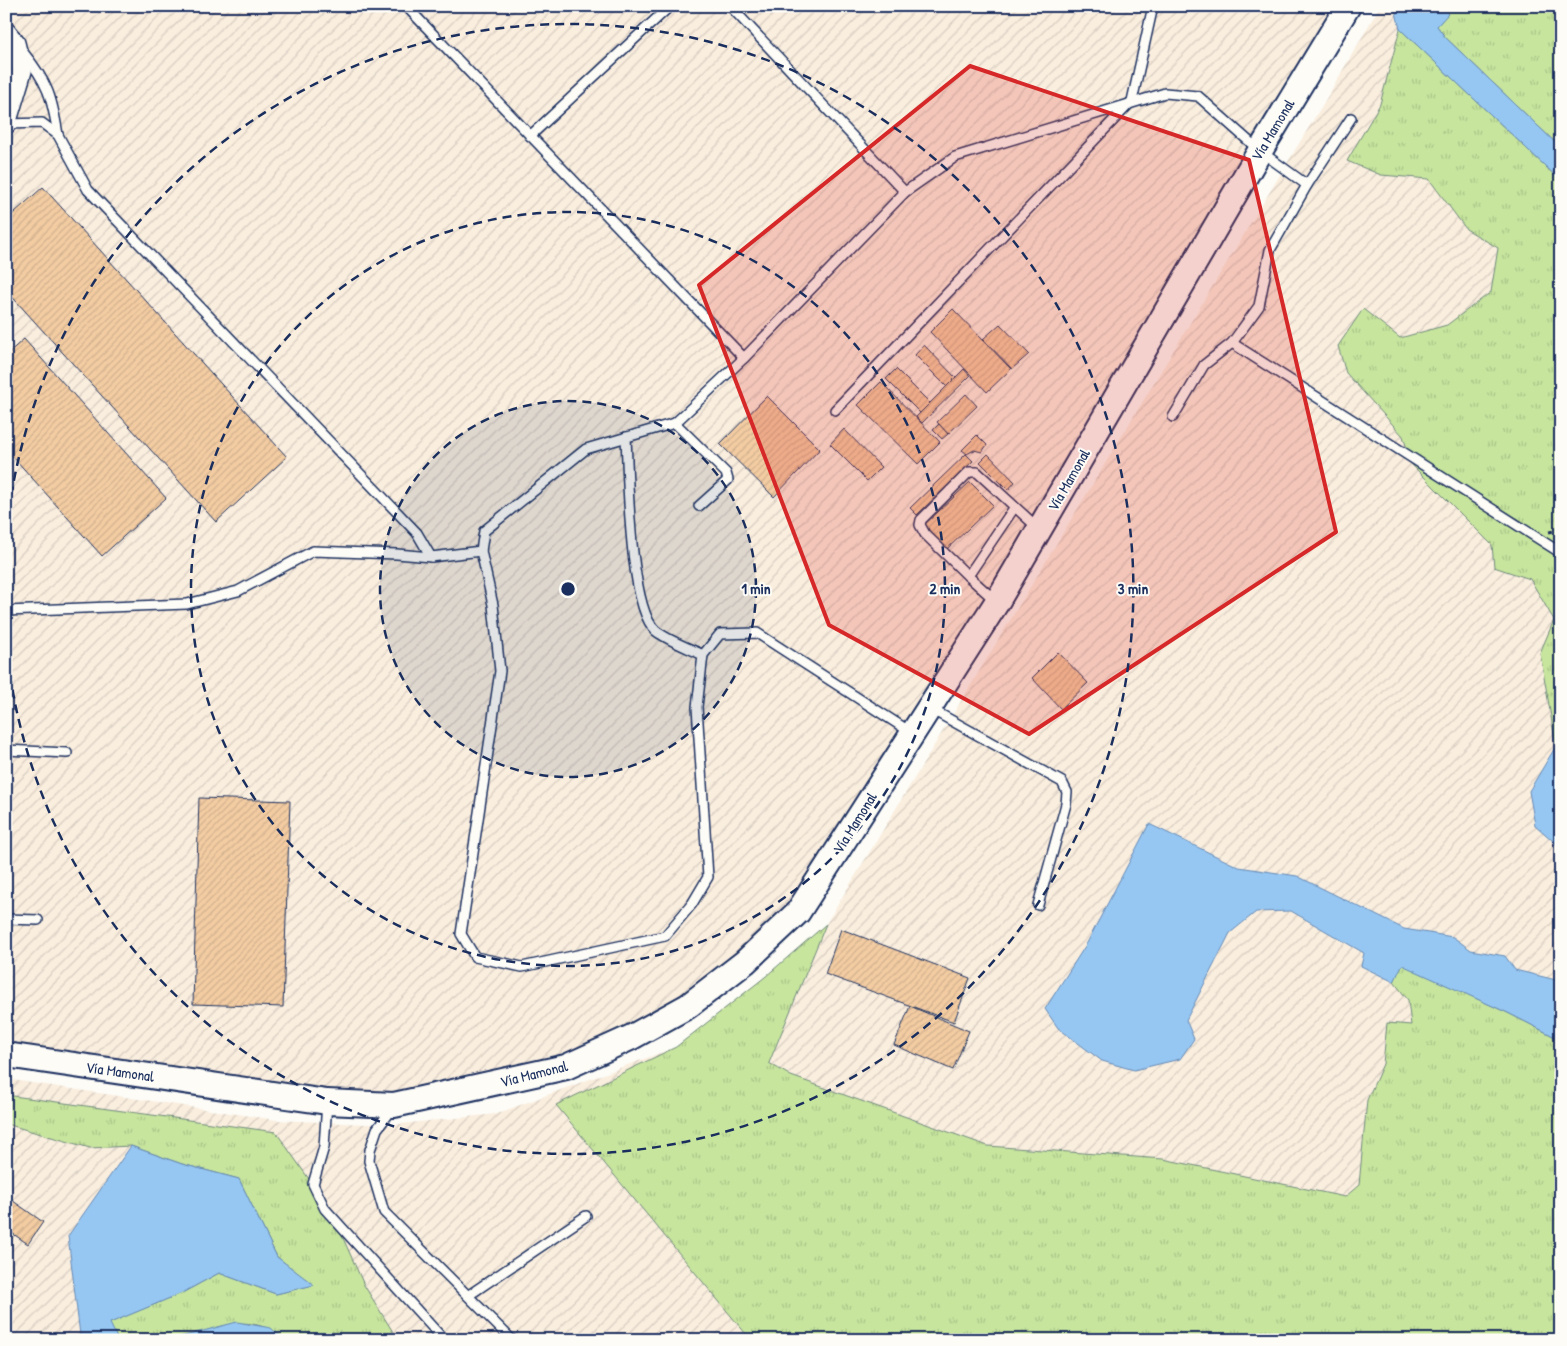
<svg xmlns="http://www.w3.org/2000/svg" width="1567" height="1346" font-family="'Patrick Hand',sans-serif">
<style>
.industrial{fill:url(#industrial-furrows)}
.grass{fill:url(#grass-tufts);stroke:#718a7e}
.water{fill:#96c7f2;stroke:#658ab7}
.building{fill:url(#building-hatch);stroke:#1b2f5e}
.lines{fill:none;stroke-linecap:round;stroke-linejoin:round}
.service-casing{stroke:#1b2f5e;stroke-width:12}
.minor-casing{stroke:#1b2f5e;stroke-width:22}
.tertiary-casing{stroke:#1b2f5e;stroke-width:28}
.path{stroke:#1b2f5e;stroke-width:3;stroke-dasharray:4 4;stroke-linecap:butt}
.service{stroke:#fdfcf7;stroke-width:9}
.minor{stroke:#fdfcf7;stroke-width:19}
.tertiary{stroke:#fdfcf7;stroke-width:24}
.marked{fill:#d62828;fill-opacity:0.2;stroke:#d62828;stroke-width:4;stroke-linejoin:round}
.ring{fill:none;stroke:#1b2f5e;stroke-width:2.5;stroke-dasharray:9 6}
.labels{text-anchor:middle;stroke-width:4;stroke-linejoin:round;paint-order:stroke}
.street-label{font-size:15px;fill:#1b2f5e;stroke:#fdfcf7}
.centre{fill:#1b2f5e;stroke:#fdfcf7;stroke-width:2.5}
.ring-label{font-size:15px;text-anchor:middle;font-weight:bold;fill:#1b2f5e;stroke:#fdfcf7;stroke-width:4;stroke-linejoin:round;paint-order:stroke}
</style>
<defs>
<pattern id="industrial-furrows" width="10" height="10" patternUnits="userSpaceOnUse" patternTransform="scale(1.25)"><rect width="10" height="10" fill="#faeede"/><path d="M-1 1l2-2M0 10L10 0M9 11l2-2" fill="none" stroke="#d6ccc1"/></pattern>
<pattern id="grass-tufts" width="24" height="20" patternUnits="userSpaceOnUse" patternTransform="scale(1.25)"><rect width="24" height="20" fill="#c7e59d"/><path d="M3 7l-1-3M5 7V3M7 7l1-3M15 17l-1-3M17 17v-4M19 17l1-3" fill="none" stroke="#aac58a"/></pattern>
<pattern id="building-hatch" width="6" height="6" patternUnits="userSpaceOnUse" patternTransform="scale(1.25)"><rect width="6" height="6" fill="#f3cca2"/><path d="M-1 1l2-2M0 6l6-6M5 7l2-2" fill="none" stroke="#d0b08e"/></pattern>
</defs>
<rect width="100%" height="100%" fill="#fdfcf7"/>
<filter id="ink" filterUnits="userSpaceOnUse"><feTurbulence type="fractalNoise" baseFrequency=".02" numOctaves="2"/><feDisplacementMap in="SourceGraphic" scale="10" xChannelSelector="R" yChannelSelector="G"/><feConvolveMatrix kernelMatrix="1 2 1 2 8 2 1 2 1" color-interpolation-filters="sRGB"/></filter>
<g filter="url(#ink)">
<!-- industrial -->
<g class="industrial">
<polygon points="20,6 1348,6 798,912 632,1037 394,1105 6,1055 6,26"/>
<polygon points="1380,6 1397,6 1395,9 1561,181 1561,741 1556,746 1558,847 1561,848 1561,1340 6,1340 6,1079 276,1120 390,1125 496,1114 676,1047 765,977 826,924 1326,99"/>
</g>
<!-- grass -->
<g class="grass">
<polygon points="1442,6 1561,6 1561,148 1445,37 1437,26 1447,14"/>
<polygon points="1400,29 1561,181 1561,741 1556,746 1540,653 1554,620 1530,579 1494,567 1492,545 1412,465 1403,436 1346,373 1338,346 1363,309 1400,338 1447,325 1491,292 1498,248 1466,229 1429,179 1381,175 1347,161 1380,104"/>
<polygon points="826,924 769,1063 791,1076 988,1146 1163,1159 1345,1197 1359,1185 1367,1100 1383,1064 1387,1023 1411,1025 1408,1000 1394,982 1401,964 1508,1013 1561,1040 1561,1340 751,1340 556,1105 676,1047 765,977"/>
<path d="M6 1095 276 1132 330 1209 364 1285 398 1340H284C245 1305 211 1335 168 1340 152 1341 134 1340 118 1340L109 1323 182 1293 219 1273 276 1294 313 1285 277 1257 239 1179 182 1164 131 1146 90 1148 6 1124Z"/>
</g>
<!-- water -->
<g class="water">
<polygon points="1397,6 1442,6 1448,14 1437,26 1445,37 1561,148 1561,181 1400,29 1395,8"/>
<polygon points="1561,741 1561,848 1535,825 1529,791 1556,746"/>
<polygon points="1149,824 1239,867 1297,876 1404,929 1453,937 1471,950 1505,956 1515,970 1556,980 1561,985 1561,1040 1508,1013 1402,965 1394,982 1361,966 1364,953 1291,911 1256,912 1230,933 1186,1020 1194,1039 1180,1059 1134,1070 1102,1061 1058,1028 1045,1009 1087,943"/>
<polygon points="131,1146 182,1164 239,1179 277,1257 314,1285 276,1294 219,1273 182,1293 110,1323 118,1340 85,1340 80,1335 68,1236"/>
<polygon points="237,1322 271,1328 284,1340 169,1340"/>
</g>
<!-- building -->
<g class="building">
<polygon points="43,187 287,457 216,522 6,290 6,220"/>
<polygon points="953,309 1011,369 987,392 930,332"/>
<polygon points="1000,324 1029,354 1012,369 983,339"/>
<polygon points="24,339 166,498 102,556 6,449 6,355"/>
<polygon points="924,345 956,378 947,387 915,355"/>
<polygon points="896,369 930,403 920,413 886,379"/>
<polygon points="964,369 970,376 922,423 916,417"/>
<polygon points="881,382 940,442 918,464 858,405"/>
<polygon points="966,394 977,406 948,434 937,422"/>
<polygon points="767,396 820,449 774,497 720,444"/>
<polygon points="939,424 948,434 942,439 933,430"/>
<polygon points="844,429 881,467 867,481 830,444"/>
<polygon points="977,435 987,445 982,452 974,450 967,454 962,450"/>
<polygon points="966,454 973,461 917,515 910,508"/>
<polygon points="988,454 1015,482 1008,490 980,462"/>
<polygon points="970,482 993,505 946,550 923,526"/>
<polygon points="1058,652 1088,683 1061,709 1032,678"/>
<polygon points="199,798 290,801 283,1007 193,1004"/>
<polygon points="841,929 970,978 954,1022 825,974"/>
<polygon points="910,1006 969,1031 953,1070 894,1045"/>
<polygon points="6,1196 43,1222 28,1244 6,1229"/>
</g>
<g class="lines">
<defs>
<g id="service">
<polyline points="406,6 744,358"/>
<polyline points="730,6 905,192"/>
<path d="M23 52C48 83 52 97 58 135"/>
<polyline points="7,124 42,123 58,135 88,190 417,533 431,557"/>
<polyline points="530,136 670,6"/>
<polyline points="1232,343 1561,553"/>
<polyline points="835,410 1132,101 1153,6"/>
<polyline points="1173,417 1204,365 1232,343 1259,306 1270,250 1307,185 1351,118"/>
<polyline points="675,423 726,473 728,480 699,506"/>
<path d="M626 437C628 475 629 608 656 631 669 641 689 648 703 655"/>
<polyline points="481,551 484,531 586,449 675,423 744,358 905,192 955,157 1165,93 1198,96 1260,151 1307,185"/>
<polyline points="968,576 925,534 920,525 921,520 969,472 977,472 1038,528"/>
<polyline points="997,602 968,576 1014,508"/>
<polyline points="6,611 187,604 238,591 313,551 397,554 431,557 481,551 493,605 500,671 461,934 475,957 522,967 665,936 692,904 708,877 697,707 703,655 720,634 757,633 912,733"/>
<polyline points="929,708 1062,782 1067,792 1066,804 1038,905"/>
<polyline points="6,750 67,753"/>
<polyline points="6,919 38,920"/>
<polyline points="327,1102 324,1147 313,1184 325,1209 444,1340"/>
<polyline points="393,1108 377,1129 370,1150 369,1161 384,1212 512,1340"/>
<polyline points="469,1295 586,1216"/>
</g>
<polyline id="minor" points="6,32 15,43 22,71 6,124"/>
<polyline id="tertiary" points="6,1055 327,1102 394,1105 566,1067 632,1037 688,1006 745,962 798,912 997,602 1260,151 1348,6"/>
</defs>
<!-- service casing -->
<use href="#service" class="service-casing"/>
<!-- minor casing -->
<use href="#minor" class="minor-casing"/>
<!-- tertiary casing -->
<use href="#tertiary" class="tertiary-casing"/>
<!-- path -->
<polyline class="path" points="1549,532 1561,530"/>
<!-- service -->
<use href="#service" class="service"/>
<!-- minor -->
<use href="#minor" class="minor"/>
<!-- tertiary -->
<use href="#tertiary" class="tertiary"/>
</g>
</g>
<!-- marked area -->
<path class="marked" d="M970 66 1249 160 1336 532 1029 734 829 625 699 285Z"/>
<!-- distance rings -->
<circle cx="568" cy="589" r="188" fill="#1b2f5e" fill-opacity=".12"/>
<g class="ring">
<circle cx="568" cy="589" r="188"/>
<circle cx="568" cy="589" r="377"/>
<path d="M7 525A565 565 0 1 1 7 653"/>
</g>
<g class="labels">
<!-- street labels -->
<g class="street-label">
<text transform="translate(1273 130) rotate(-59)" y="5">Vía Mamonal</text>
<text transform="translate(1069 480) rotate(-60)" y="5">Vía Mamonal</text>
<text transform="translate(855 823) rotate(-58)" y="5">Vía Mamonal</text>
<text transform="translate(120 1072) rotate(8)" y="5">Vía Mamonal</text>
<text transform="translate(534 1074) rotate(-14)" y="5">Vía Mamonal</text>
</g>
</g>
<circle cx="568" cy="589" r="8" class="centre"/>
<g class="ring-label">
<text x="756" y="594">1 min</text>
<text x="945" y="594">2 min</text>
<text x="1133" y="594">3 min</text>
</g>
<!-- margin -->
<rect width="1567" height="1346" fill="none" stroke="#fdfcf7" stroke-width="25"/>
<rect x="12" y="12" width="1542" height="1321" fill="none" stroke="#1b2f5e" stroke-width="2" filter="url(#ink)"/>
</svg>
